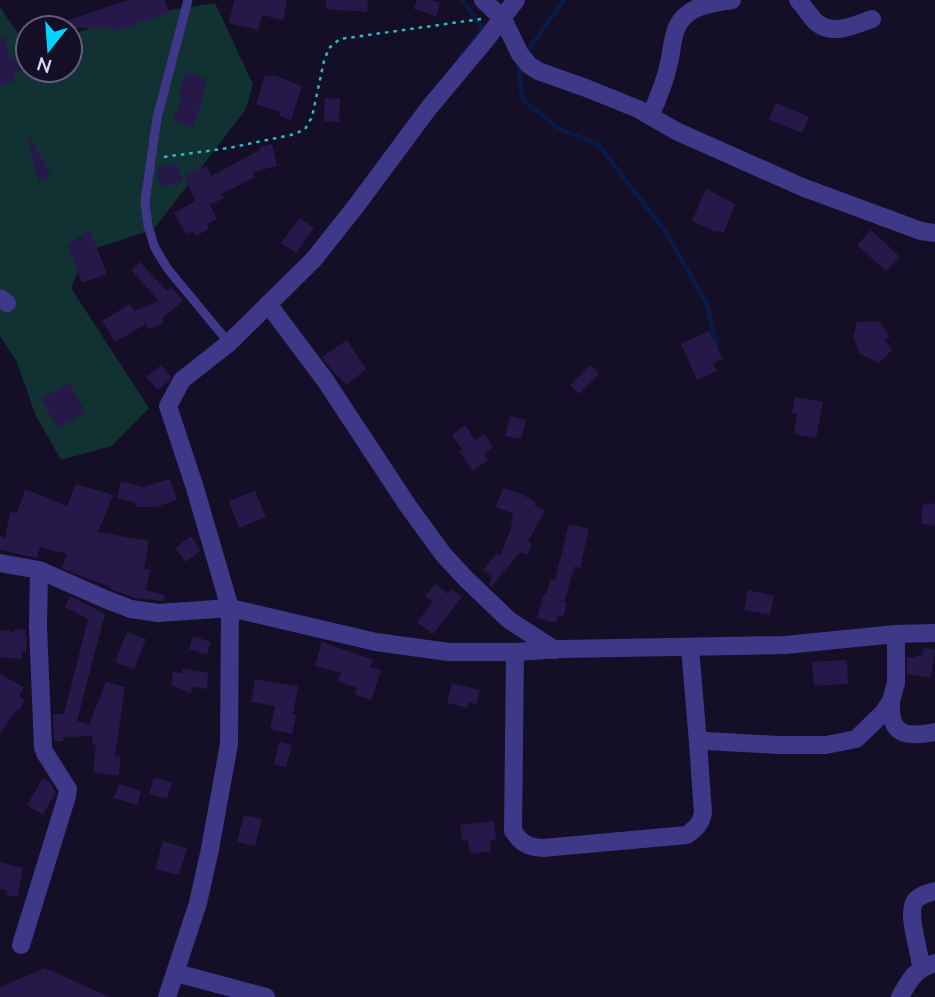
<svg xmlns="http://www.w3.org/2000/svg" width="935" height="997" font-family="'Nunito Sans',sans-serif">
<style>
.green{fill:#113132}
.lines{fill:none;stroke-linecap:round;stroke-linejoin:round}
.stream{stroke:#081b47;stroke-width:4.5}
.building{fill:#261949}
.path{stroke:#29bdbe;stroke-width:2.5;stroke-dasharray:3.5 5;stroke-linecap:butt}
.lane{stroke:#3f3788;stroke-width:9}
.street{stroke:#3f3788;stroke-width:18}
</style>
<rect width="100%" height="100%" fill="#140e27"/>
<!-- green -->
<polygon class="green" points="215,3 253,84 246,109 154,229 87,251 71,288 149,408 112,446 61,460 35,414 17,362 0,336 0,7 28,48 28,70 70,70 70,35 119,18"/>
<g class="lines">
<!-- stream -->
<g class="stream">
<polyline points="526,53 564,0"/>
<polyline points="460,58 483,29 463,0"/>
<polyline points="519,63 522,99 558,128 599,145 667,234 706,302 717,346"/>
</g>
</g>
<!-- building -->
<g class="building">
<polygon points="128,0 165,0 169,13 113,32 112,28 51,28 51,26"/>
<polygon points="234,0 287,0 283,20 262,15 258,30 229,23"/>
<polygon points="326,0 368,0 367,12 326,9"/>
<polygon points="417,0 431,0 440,3 436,16 414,9"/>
<polygon points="0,38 5,38 10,60 28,53 28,70 13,73 15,81 0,85"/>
<polygon points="185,72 207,79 199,111 192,128 173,120 182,98 178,97"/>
<polygon points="265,75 273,77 273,75 302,86 291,120 279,116 280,112 256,104"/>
<polygon points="325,98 340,99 339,122 324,121"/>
<polygon points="776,103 809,117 802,133 769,119"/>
<polygon points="31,138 51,176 40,182 35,172 28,139"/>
<polygon points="272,144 277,166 253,172 255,177 222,194 224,198 210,205 217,219 207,224 209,229 196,236 193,231 186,234 174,213 195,201 184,175 207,166 211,176 260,150 259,147"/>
<polygon points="176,163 183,181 162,188 156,173 157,169"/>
<polygon points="706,189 735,204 724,232 714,231 692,221"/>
<polygon points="300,218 314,228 296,253 281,243"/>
<polygon points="90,230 107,274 82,283 67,244"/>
<polygon points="871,230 900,257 886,271 857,245"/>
<polygon points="140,262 167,291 171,287 183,301 162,318 164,323 148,329 146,324 115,342 102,321 130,304 134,311 159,301 131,270"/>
<polygon points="879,321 890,337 885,340 892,350 879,363 860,354 853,337 857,322"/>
<polygon points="709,331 723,359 713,363 717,371 697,380 681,344"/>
<polygon points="347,340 366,369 347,385 331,369 322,357"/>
<polygon points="161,365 171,377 169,381 158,390 146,377"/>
<polygon points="591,365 599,374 579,394 570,385"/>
<polygon points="69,383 86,412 58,429 41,399"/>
<polygon points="795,397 823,402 816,438 794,434 797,414 792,413"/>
<polygon points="510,416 526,420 521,439 505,436"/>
<polygon points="465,425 475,440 484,434 493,447 484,454 488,460 473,471 459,451 462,449 452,435"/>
<polygon points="170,479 177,500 156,507 136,507 136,503 117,498 121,481 144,487"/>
<polygon points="76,484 113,495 98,532 149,541 144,569 150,570 146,590 165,595 164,601 134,598 110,589 110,586 93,581 62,568 67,554 40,547 37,558 0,550 0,536 5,538 10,512 17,513 25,489 67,506"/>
<polygon points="503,488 521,494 536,502 534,505 545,510 528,542 532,544 527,555 520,552 491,587 489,585 492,577 483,570 497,553 500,556 513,523 510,522 514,514 496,507"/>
<polygon points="255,491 266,517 239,528 229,501"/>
<polygon points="935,503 935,526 921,524 923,505"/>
<polygon points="569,524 589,529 580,568 575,566 564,602 567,603 563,617 558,615 556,623 537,618 544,594 546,595 551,579 555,580"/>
<polygon points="191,536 201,550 186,562 175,548"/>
<polygon points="435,584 448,594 452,589 462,597 433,634 417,622 433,602 425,596"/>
<polygon points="748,590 774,596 770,615 744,610"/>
<polygon points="70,596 105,614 77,721 89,725 106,682 125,687 115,756 121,757 119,776 93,772 96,745 92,744 93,736 63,737 63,741 54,741 53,714 64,714 88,619 65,607"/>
<polygon points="15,629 26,630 25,638 27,638 27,640 26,652 22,651 22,659 0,657 0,630 14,632"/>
<polygon points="127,632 146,639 134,669 115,662"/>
<polygon points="193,636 211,642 207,655 189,649"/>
<polygon points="322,642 373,660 370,667 381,670 371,700 355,694 357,688 338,681 341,673 315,666"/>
<polygon points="924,648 935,650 931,678 907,674 907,657 915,658 916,655 922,656"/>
<polygon points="847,660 848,684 814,686 812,662"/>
<polygon points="183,669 208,673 207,689 192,687 191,693 171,685 173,672 182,673"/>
<polygon points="0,674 24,687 19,696 25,699 19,711 16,710 0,734"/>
<polygon points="255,679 298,686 293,714 296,715 292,734 270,729 275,706 251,702"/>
<polygon points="452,683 480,690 476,704 469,702 468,708 447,703"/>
<polygon points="279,742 292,745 286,767 274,764"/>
<polygon points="43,778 50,782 56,792 43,815 27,805"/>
<polygon points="154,778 172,782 167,799 149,794"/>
<polygon points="119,784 141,791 137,805 114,798"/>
<polygon points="244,815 262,819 255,846 237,842"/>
<polygon points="494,821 496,840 490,841 491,851 470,854 468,840 462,841 460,825"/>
<polygon points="163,841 187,848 179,875 155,869"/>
<polygon points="0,862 23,868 18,897 6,895 7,891 0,889"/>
<polygon points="45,968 110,997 0,997 0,987"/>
</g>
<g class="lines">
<!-- path -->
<polyline class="path" points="164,157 229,148 295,134 305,129 312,117 324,61 329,48 340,39 481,19"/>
<!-- lane -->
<polyline class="lane" points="188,0 157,118 145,202 148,226 155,248 167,268 229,343"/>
<!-- street -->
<g class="street">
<polyline points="483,0 503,19 520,54 529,65 538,71 586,88 638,109 676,131 802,187 921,231 935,233"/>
<path d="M798 0C805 7 810 17 817 23 834 36 854 25 872 19"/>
<path d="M650 116C658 99 665 82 669 63 672 51 672 36 678 25 688 6 712 3 732 0"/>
<polyline points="0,298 7,303"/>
<polyline points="268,304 325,380 408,506 443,554 465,578 509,620 555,650"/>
<polyline points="0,563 39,570 105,599 131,609 158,613 230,608 376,642 449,652 515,652 561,649 785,645 896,634 935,633"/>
<polyline points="690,647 698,743"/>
<path d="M515 652 513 831C522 844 528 847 543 848L687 835C696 828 701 824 703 813L698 743 706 741 778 745H826L856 739 883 713 891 701 896 683V634"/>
<path d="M891 701C889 735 905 738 935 732"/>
<polyline points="21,945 67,796 68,789 45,753 43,747 38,627 39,570"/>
<path d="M921 967C920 951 906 914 915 901 920 895 928 893 935 891"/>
<polyline points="176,973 266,997"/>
<polyline points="167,997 198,903 210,849 229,744 230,608 195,488 168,406 182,380 229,343 314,259 356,206 428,109 484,42 516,0"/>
<path d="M900 997C910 979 915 969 935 963"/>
</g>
</g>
<!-- north arrow -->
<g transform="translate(49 49) rotate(197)"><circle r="33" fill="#140e27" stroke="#645d7d" stroke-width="2"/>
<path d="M0-5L12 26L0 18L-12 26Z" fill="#00d5ff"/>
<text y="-10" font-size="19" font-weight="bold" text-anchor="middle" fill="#dcd4ff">N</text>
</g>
</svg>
